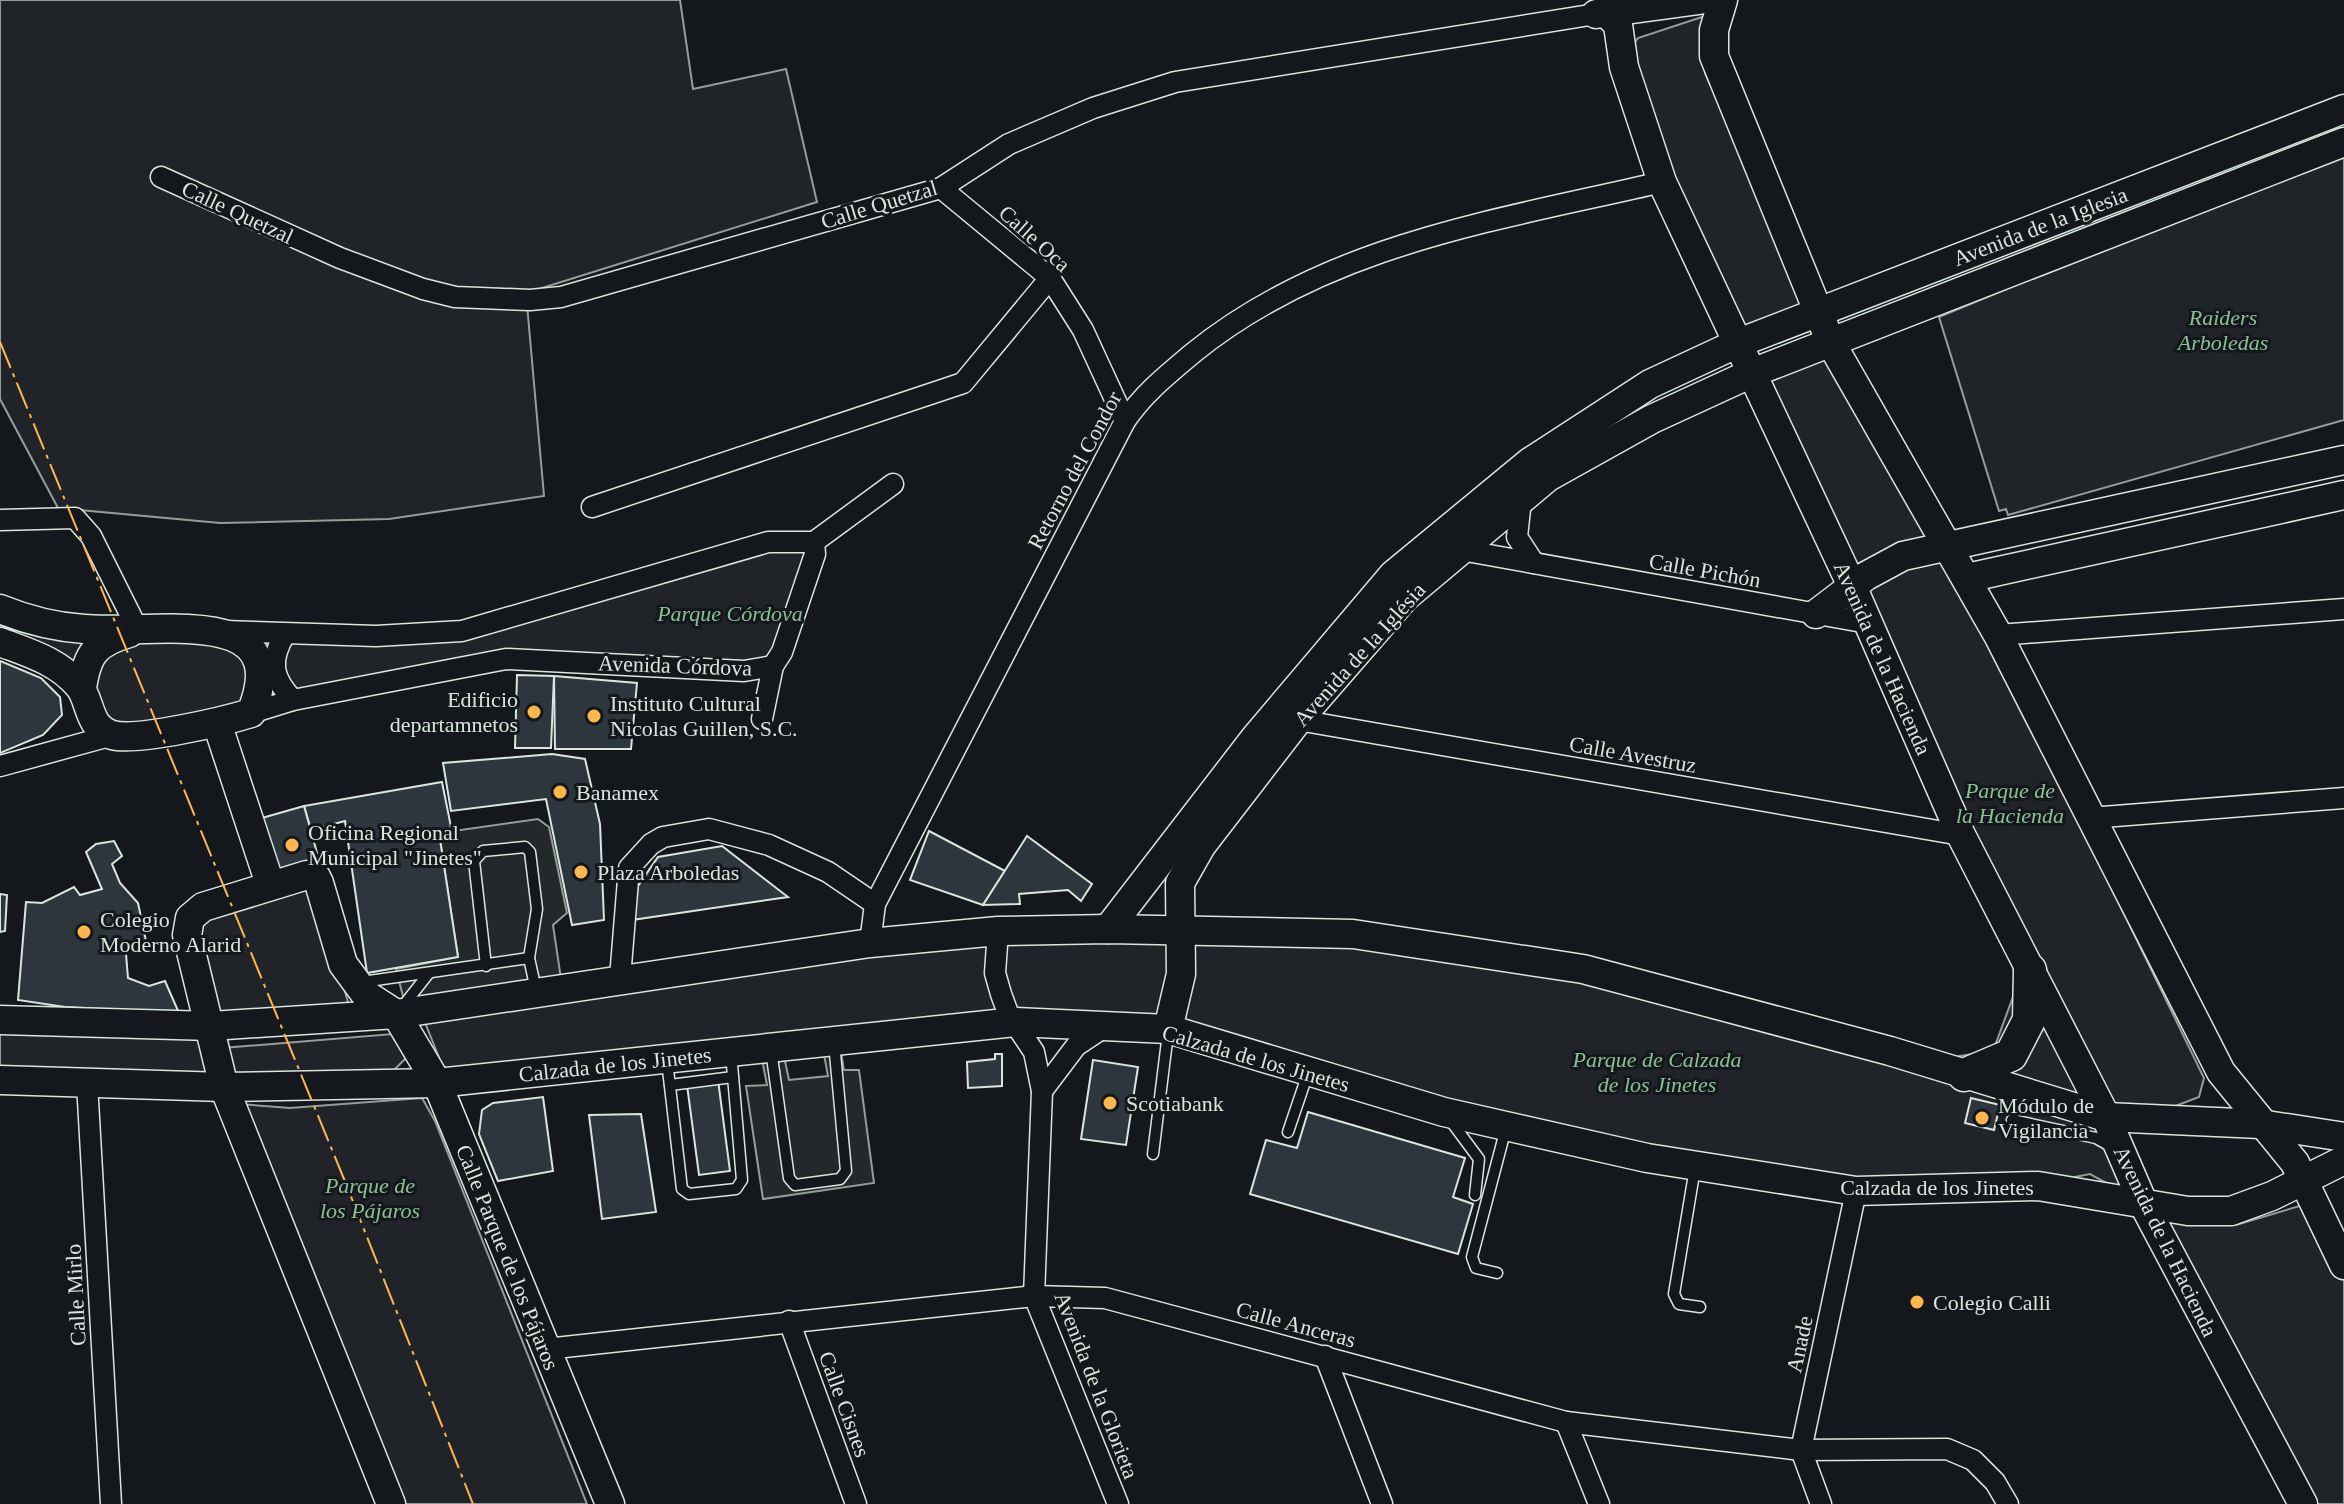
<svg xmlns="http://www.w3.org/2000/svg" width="2344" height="1504" font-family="Georgia,serif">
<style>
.green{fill:#202428;stroke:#939e99;stroke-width:2}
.parking{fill:#24282b;stroke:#939e99;stroke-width:2}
.building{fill:#2c363c;stroke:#d8e6dc;stroke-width:2}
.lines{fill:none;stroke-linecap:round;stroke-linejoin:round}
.lane-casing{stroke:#d8e6dc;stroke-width:13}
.street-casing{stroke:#d8e6dc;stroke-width:23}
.secondary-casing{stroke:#d8e6dc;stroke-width:31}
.primary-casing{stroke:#d8e6dc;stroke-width:35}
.lane{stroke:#14181c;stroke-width:10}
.street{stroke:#14181c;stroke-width:20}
.secondary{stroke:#14181c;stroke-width:28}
.primary{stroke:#14181c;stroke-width:32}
.power{stroke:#ffb74d;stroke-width:2;stroke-dasharray:28 6 4 6;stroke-linecap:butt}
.poi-dot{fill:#ffb74d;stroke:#14181c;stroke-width:3}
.labels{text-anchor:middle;stroke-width:6;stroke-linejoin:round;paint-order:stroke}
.street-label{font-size:22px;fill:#d8e6dc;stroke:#14181c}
.park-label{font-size:22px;font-style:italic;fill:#8ac095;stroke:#14181c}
.poi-label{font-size:22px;fill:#d8e6dc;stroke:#14181c;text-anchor:start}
</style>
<rect width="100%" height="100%" fill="#14181c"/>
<!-- green -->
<g class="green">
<polygon points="0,0 680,0 693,89 786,69 817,202 526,293 544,496 389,519 220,523 58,508 0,399"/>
<polygon points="1711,14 1703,45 1705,73 1809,307 1738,338 1666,182 1632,47 1638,38"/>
<polygon points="2344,149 2344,420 2008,515 2006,509 1999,511 1939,317"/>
<polygon points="1830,346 1946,544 1854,578 1757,374"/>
<polygon points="812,543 771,664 506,658 294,698 278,651 286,637 462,633 735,555"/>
<polygon points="1947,550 2204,1078 2199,1097 2165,1110 2108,1114 1856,586"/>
<polygon points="0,613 99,634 76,669 0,634"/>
<polygon points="139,637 221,642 252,661 248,711 112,730 89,700 90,662"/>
<polygon points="314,879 349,1006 216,1017 197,921"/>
<polygon points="1352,935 1953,1057 1993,1051 2023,970 2105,1118 2143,1203 2090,1174 2039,1184 1856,1188 1649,1155 1167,1024 441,1075 440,1060 424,1020 870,946"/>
<polygon points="0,1024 201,1031 215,1082 0,1078"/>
<polygon points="393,1034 406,1058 394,1070 225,1078 222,1048"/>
<polygon points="422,1098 435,1121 587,1504 401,1504 239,1104 290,1108"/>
<polygon points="2313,1202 2344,1268 2344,1504 2304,1504 2150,1213 2236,1225"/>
</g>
<!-- parking -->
<g class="parking">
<polygon points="538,819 549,827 567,913 553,925 561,979 405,1004 396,969 458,957 439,833"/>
<polygon points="840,1047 844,1070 859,1070 874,1183 763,1199 746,1086 767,1085 762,1059 784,1056 789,1080 828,1076 823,1049"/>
</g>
<!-- building -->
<g class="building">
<polygon points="0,661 41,678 60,697 62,715 43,735 0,753"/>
<polygon points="517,675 554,676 551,748 515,748"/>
<polygon points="554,676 637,683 631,749 555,749"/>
<polygon points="552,754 585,759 600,824 604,920 572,925 546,799 451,811 443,763"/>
<polygon points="442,782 451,827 439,833 458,957 367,973 345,821 311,830 304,806"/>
<polygon points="304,806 319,860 277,872 262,818"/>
<polygon points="929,831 1005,871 983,905 910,880"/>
<polygon points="1027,836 1092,884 1081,901 1068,890 1019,894 1020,904 983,905"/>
<polygon points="114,841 122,856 112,864 120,883 138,903 146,941 126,954 128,978 149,986 165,981 179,1013 65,1007 18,1000 26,902 42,903 74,887 80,895 102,889 86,852 96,844"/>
<polygon points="722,846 788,897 632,920 638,886 658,857"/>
<polygon points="0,894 7,895 5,931 0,932"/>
<polygon points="995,1054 1002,1054 1002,1086 968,1088 967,1062 995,1059"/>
<polygon points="1093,1060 1138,1067 1126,1145 1081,1139"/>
<polygon points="718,1080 730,1171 699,1175 687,1085"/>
<polygon points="543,1097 553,1171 498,1181 479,1134 482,1110 493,1103"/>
<polygon points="1971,1098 2000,1105 1994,1130 1965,1123"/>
<polygon points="1308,1112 1465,1158 1453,1197 1473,1204 1458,1254 1250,1194 1266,1140 1297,1148"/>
<polygon points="641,1114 656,1212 602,1219 589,1115"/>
</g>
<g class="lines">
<defs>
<g id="lane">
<polyline points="486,966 474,861 483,851 525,847 530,852 537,909 529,958 536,990"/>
<polyline points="362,982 529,958"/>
<polyline points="403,1006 429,973"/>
<polyline points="771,1050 789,1178 795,1185 840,1179 846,1171 834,1043"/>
<polyline points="667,1061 682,1189 689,1194 736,1189 742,1180 731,1053"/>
<polyline points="670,1085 733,1077"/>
<polyline points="1450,1120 1479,1159 1475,1195"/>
<polyline points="2012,1120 2096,1138 2110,1146"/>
<polyline points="1288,1132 1308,1073"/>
<polyline points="1153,1154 1168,1033"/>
<polyline points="1695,1168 1674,1294 1679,1304 1700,1307"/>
<polyline points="1497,1273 1476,1268 1472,1257 1506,1128"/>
</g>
<g id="street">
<polyline points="161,177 340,258 423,289 455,297 530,300 561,297 941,188 1009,144 1093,108 1175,82 1596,14"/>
<polyline points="941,188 1050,278 1083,330 1125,421"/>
<polyline points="1521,500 1517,537 1534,563"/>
<polyline points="592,507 963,383 1050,278"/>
<polyline points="0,520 75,518 91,536 138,630"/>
<polyline points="814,542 893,484"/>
<polyline points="1461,550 1868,623"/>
<polyline points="223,631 376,636 462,631 768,542 814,542"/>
<path d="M285 634C269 661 272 678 293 700"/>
<polyline points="1998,635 2344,609"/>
<polyline points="251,713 293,700 506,659 744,671 773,666"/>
<polyline points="762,719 773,666 782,652 815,554 814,542"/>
<polyline points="1298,720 1961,835"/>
<polyline points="0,766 113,735"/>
<polyline points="2090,818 2344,798"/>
<polyline points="998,931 995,973 1001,994 1008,1013 1034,1052 1042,1091 1034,1296 1118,1504"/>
<path d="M870 943 875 904 1125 421C1144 393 1167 375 1193 353 1327 244 1499 220 1662 182"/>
<polyline points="620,978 629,868 651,844 663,837 709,829 769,845 828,872 875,904"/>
<polyline points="87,1083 111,1504"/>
<polyline points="1042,1091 1076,1046 1106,1026"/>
<polyline points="789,1321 856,1504"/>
<polyline points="546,1349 1034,1296 1105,1298 1566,1422 1801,1450 1947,1449 1973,1460 1995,1482 2008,1504"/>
<polyline points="1325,1356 1382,1504"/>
<polyline points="1566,1422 1599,1504"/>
<polyline points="1821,1504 1801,1450 1856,1191"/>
</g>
<g id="secondary">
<polyline points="1723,0 1714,30 1714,56 1831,343 1998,635 2221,1072 2295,1163 2344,1265"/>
<polyline points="1607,13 1618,25 1624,67 1662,182 1852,586 1961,835 2106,1117 2144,1205 2303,1504"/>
<polyline points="1596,14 1699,0"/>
<polyline points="1967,578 2344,495"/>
<path d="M0 609C27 620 55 627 84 629 148 636 298 599 251 713 225 721 136 742 112 735 87 727 91 700 79 686 58 661 29 653 0 642"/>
<polyline points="1816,614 1866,576 1903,556 2344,460"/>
<path d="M82 688C87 654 95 643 129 633"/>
<polyline points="217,723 270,884"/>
<polyline points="1108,929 1255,738 1393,575 1530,462 1650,384 1736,344 2344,109"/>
<polyline points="0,1020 211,1026 396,1014 870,943 998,931 1108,929 1353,934 1583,969 1890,1051 2106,1117 2260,1124 2344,1137"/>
<polyline points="1168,1029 1181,974 1180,883 1201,846 1298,720 1404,598 1548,477 1652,419 1752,373 2344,142"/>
<polyline points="0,1080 224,1087 437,1083 1015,1022 1168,1029 1444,1112 1647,1158 1856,1191 2038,1186 2188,1211 2231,1211 2272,1196 2344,1160"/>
<polyline points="391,1504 224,1087 187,935 190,918 203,907 307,875 316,877 319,883 343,964 365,994 396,1014 437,1083 610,1504"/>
</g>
<polyline id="primary" points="1964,1075 2011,1055 2029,1020 2030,970"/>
</defs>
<!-- lane casing -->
<use href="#lane" class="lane-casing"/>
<!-- street casing -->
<use href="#street" class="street-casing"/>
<!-- secondary casing -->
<use href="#secondary" class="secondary-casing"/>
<!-- primary casing -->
<use href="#primary" class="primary-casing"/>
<!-- lane -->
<use href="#lane" class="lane"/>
<!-- street -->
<use href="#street" class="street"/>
<!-- secondary -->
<use href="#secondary" class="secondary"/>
<!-- primary -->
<use href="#primary" class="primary"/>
<!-- power -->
<polyline class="power" points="0,342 344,1179 473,1504"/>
</g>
<!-- markers -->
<g class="poi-dot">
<circle cx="534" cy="712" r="8"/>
<circle cx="594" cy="716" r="8"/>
<circle cx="560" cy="792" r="8"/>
<circle cx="292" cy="845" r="8"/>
<circle cx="581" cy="872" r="8"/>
<circle cx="84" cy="932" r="8"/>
<circle cx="1110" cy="1103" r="8"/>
<circle cx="1982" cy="1118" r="8"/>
<circle cx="1917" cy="1302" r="8"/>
</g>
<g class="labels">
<!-- street labels -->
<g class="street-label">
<text transform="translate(879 204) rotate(-17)" y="8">Calle Quetzal</text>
<text transform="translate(238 212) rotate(25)" y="8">Calle Quetzal</text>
<text transform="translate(2040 226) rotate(-21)" y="8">Avenida de la Iglesia</text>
<text transform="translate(1035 238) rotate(42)" y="8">Calle Oca</text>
<text transform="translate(1074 470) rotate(-62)" y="8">Retorno del Condor</text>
<text transform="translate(1705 570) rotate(10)" y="8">Calle Pichón</text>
<text transform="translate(1359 654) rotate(-48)" y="8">Avenida de la Iglésia</text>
<text transform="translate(1883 658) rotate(66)" y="8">Avenida de la Hacienda</text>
<text transform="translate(675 665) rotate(2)" y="8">Avenida Córdova</text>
<text transform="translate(1633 754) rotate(10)" y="8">Calle Avestruz</text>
<text transform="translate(1256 1058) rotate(16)" y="8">Calzada de los Jinetes</text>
<text transform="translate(615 1064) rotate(-6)" y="8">Calzada de los Jinetes</text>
<text x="1937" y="1195">Calzada de los Jinetes</text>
<text transform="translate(2166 1241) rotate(64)" y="8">Avenida de la Hacienda</text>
<text transform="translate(508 1257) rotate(68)" y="8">Calle Parque de los Pájaros</text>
<text transform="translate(75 1295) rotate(-93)" y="8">Calle Mirlo</text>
<text transform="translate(1296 1324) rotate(15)" y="8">Calle Anceras</text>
<text transform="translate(1799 1344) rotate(-78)" y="8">Anade</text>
<text transform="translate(1097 1385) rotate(69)" y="8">Avenida de la Glorieta</text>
<text transform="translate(845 1404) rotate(70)" y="8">Calle Cisnes</text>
</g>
<!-- park labels -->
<g class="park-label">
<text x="2223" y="325">Raiders<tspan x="2223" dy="25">Arboledas</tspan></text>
<text x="730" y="621">Parque Córdova</text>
<text x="2010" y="798">Parque de<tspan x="2010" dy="25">la Hacienda</tspan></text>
<text x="1657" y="1067">Parque de Calzada<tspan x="1657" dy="25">de los Jinetes</tspan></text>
<text x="370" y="1193">Parque de<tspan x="370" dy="25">los Pájaros</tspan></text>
</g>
<!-- poi labels -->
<g class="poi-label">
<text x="518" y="707" text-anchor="end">Edificio<tspan x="518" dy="25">departamnetos</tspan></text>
<text x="610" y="711">Instituto Cultural<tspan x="610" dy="25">Nicolas Guillen, S.C.</tspan></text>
<text x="576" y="800">Banamex</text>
<text x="308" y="840">Oficina Regional<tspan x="308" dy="25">Municipal "Jinetes"</tspan></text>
<text x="597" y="880">Plaza Arboledas</text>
<text x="100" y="927">Colegio<tspan x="100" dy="25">Moderno Alarid</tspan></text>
<text x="1126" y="1111">Scotiabank</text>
<text x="1998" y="1113">Módulo de<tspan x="1998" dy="25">Vigilancia</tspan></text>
<text x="1933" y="1310">Colegio Calli</text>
</g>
</g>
</svg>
